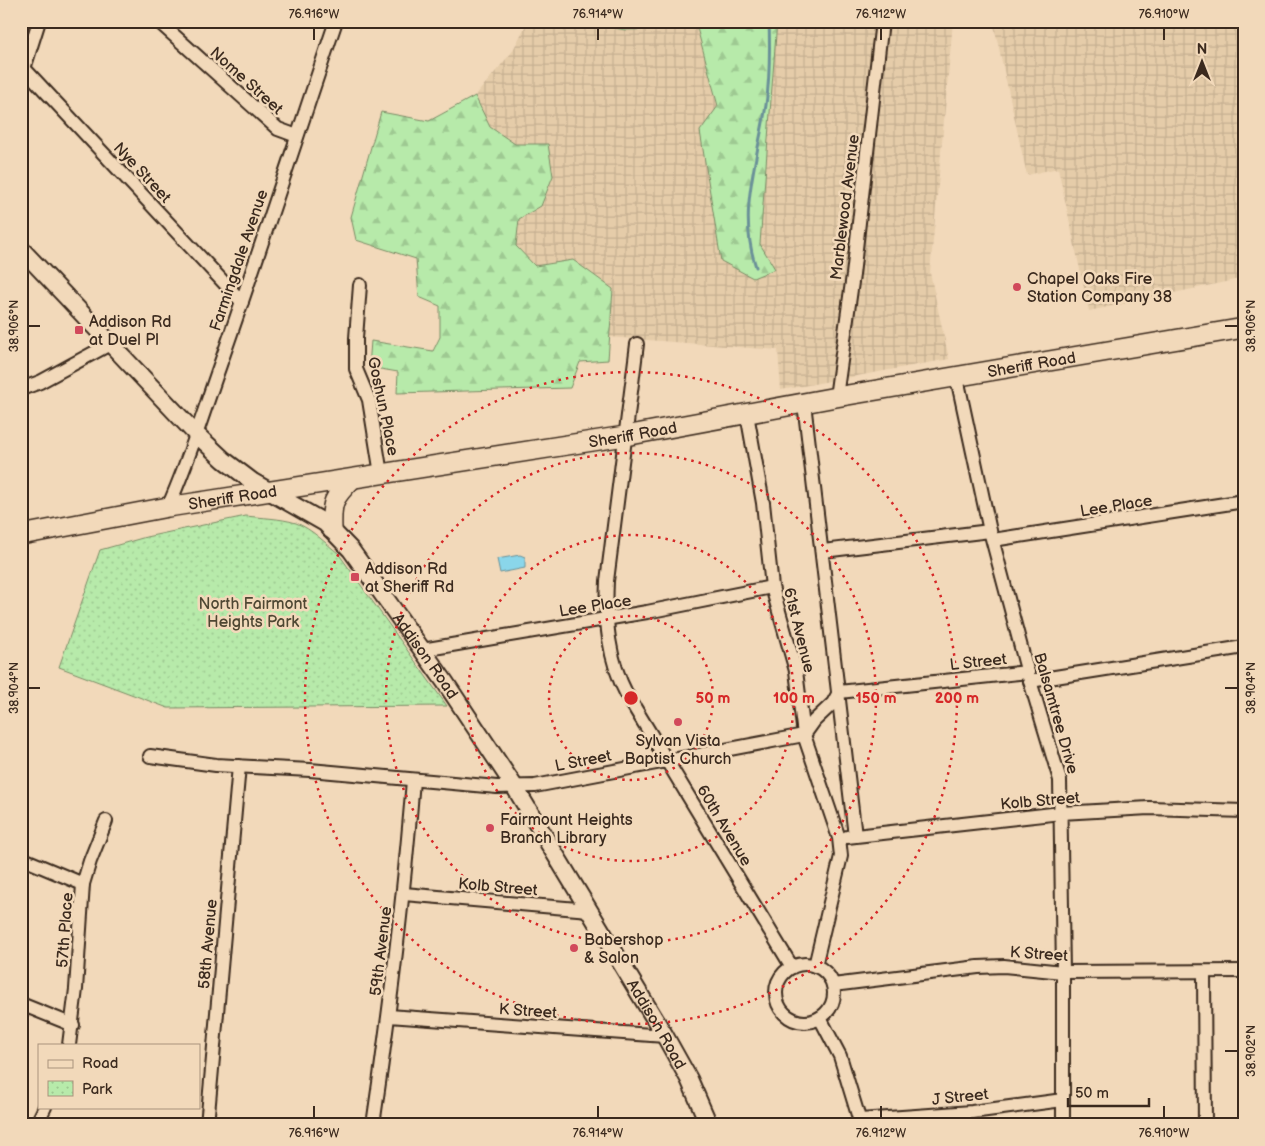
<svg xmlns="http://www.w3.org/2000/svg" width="1265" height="1146" font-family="'Balsamiq Sans',sans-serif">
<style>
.industrial{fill:url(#industrial-grid)}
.forest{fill:url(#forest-firs);stroke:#798a64}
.park{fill:url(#park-dots);stroke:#798a64}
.water{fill:#8ad6ea;stroke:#6a9198}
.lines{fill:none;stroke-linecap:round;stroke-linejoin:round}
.stream{stroke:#6a9198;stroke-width:3}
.minor-casing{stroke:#3b2a1e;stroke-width:16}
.tertiary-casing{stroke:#3b2a1e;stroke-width:20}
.secondary-casing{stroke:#3b2a1e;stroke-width:22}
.minor{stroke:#f2d9ba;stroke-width:12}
.tertiary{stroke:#f2d9ba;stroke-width:16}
.secondary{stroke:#f2d9ba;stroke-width:19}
.ticks{fill:none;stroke:#3b2a1e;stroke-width:2}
.ring{fill:none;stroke:#d62828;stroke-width:2.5;stroke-dasharray:2.5 5}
.poi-dot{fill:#d1495b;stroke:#f2d9ba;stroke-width:2}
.labels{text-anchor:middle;stroke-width:5;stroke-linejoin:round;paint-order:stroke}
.street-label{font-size:16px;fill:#3b2a1e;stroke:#f2d9ba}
.poi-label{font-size:16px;fill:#3b2a1e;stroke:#f2d9ba;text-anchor:start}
.park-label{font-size:16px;fill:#4e4733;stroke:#f2d9ba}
.centre{fill:#d62828;stroke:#f2d9ba;stroke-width:2.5}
.ring-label{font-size:15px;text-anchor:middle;font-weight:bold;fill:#d62828;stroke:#f2d9ba;stroke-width:5;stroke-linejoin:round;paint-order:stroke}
.neatline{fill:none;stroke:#3b2a1e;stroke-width:2}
.ticks-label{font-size:12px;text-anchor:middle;fill:#3b2a1e}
</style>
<defs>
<pattern id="industrial-grid" width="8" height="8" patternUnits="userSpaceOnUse" patternTransform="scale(1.25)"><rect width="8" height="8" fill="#e5cca9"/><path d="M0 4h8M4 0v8" fill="none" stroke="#c5af91"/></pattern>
<pattern id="forest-firs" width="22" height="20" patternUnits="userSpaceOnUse" patternTransform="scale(1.25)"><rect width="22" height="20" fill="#b7eaaa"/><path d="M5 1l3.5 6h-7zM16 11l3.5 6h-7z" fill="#9ec992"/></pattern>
<pattern id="park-dots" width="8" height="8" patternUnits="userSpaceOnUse" patternTransform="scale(1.25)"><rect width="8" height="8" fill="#b7eaaa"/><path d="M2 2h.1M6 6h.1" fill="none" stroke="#9ec992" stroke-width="1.8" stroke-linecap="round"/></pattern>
</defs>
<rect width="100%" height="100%" fill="#f2d9ba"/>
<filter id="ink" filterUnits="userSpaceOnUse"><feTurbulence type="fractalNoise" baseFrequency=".02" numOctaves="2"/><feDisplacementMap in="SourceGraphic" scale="10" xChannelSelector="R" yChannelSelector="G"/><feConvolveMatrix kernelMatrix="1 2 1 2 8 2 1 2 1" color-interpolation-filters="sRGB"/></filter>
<g filter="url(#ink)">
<!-- industrial -->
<g class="industrial">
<polygon points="528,21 577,21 625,30 697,28 718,106 721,261 774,269 760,244 777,21 953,21 930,273 949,359 781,390 778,350 609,337 613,289 573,260 535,266 516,246 519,219 541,206 548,144 515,144 490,127 475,96 512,52"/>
<polygon points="993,21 1244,21 1244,278 1089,311 1058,168 1027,175"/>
</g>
<!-- forest -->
<g class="forest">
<polygon points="577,21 777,21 760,244 775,269 753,278 721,261 700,131 718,106 697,28 625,30"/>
<polygon points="475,96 490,127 515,144 548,144 553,176 541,206 519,219 516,246 535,266 573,260 613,289 608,360 580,362 570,388 397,393 398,372 369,367 371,341 433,351 440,337 440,306 419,297 416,259 356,240 351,217 381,112 429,121"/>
</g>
<!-- park -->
<path class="park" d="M246 516C262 518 280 518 296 523 312 529 325 543 338 553L447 706 168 708 59 667 100 550 146 537Z"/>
<!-- water -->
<polygon class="water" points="520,555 525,557 525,568 500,573 497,559"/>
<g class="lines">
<!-- stream -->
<path class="stream" d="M756 267C737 212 758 159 766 105 770 77 770 49 769 21"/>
<defs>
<g id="minor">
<polyline points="158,21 278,129 297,136"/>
<polyline points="21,65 242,302"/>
<polyline points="22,75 39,21"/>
<polyline points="360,285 356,338 356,369 369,400 381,474"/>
<path d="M637 344 607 581C605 621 608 659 627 695L792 967"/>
<polyline points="957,378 990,531 1030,681 1060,780 1063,972 1063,1125"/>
<polyline points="21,389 40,382 110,344"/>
<polyline points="836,397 853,275 882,21"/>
<polyline points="804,403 855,836"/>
<polyline points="747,414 763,503 772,587 796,671 804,735 839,838 841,856 815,966"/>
<path d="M168 507C189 461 203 413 220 365 260 251 297 136 336 21"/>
<polyline points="993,540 1244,501"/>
<polyline points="823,551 990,531"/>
<polyline points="422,650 647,612 772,587"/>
<polyline points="1030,681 1244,647"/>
<polyline points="150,756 216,765 310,770 497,787 535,786 804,735 814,721 833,703 839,692 1028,672"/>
<polyline points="847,837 1061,813 1149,808 1244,811"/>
<polyline points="21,858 83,884"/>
<polyline points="404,894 589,910"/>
<circle cx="805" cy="993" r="29"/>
<polyline points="1204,972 1205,1125"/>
<polyline points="833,985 978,967 1004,966 1063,972 1244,971"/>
<polyline points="21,1004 73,1025"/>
<polyline points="389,1016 665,1036"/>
<polyline points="820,1018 840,1056 861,1125"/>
<polyline points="69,1045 76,989 83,884 90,861 106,821"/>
<polyline points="860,1120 972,1112 1063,1100"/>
<polyline points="36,1125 45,1107"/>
<polyline points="207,1125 239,766"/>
<path d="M373 1125C390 1010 404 895 413 780"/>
</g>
<g id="tertiary">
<path id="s1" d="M21 249 195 433 224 460 253 482 325 523 351 550 445 682 514 786 665 1036 689 1079 709 1125"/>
</g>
<g id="secondary">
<path d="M332 529C331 502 333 498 352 479"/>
<path id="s2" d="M21 535 168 507 625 436 836 397 1244 328"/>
</g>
</defs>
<!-- minor casing -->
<use href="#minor" class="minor-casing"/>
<!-- tertiary casing -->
<use href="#tertiary" class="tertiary-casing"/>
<!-- secondary casing -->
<use href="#secondary" class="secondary-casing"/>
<!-- minor -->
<use href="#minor" class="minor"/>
<!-- tertiary -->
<use href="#tertiary" class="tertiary"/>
<!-- secondary -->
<use href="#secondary" class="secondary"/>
</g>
</g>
<!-- ticks -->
<path class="ticks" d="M314 28V40M598 28V40M881 28V40M1164 28V40M28 326H40M1225 326H1238M28 688H40M1225 688H1238M1225 1051H1238M314 1106V1118M598 1106V1118M881 1106V1118M1164 1106V1118"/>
<!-- distance rings -->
<g class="ring">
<circle cx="631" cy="698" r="82"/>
<circle cx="631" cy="698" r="163"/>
<circle cx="631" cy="698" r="245"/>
<circle cx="631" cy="698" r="326"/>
</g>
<!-- markers -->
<g class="poi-dot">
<circle cx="1017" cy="287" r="5"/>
<rect x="74" y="325" width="10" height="10" rx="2.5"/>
<rect x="350" y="572" width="10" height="10" rx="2.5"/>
<circle cx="678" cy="722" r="5"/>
<circle cx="490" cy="828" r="5"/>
<circle cx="574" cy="948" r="5"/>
</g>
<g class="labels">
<!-- street labels -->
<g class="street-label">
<text transform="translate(247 80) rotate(42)" y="6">Nome Street</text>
<text transform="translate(143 172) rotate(47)" y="6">Nye Street</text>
<text transform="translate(844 207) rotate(-83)" y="6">Marblewood Avenue</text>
<text transform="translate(238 260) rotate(-71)" y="6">Farmingdale Avenue</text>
<text dy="6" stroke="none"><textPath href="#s2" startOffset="1025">Sheriff Road</textPath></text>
<text transform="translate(384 406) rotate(78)" y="6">Goshun Place</text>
<text dy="6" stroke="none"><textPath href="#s2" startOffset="620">Sheriff Road</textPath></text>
<text dy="6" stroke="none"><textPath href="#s2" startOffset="215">Sheriff Road</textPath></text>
<text transform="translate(1116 505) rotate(-9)" y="6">Lee Place</text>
<text transform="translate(595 605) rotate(-9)" y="6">Lee Place</text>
<text transform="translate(800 630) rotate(76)" y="6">61st Avenue</text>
<text dy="6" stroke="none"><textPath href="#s1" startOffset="579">Addison Road</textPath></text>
<text transform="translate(978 661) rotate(-6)" y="6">L Street</text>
<text transform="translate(1057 713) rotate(74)" y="6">Balsamtree Drive</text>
<text transform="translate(583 760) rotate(-11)" y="6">L Street</text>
<text transform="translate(1040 800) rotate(-5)" y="6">Kolb Street</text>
<text transform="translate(725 825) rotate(59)" y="6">60th Avenue</text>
<text transform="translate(498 886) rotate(5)" y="6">Kolb Street</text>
<text transform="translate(64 930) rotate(-86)" y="6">57th Place</text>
<text transform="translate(207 944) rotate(-85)" y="6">58th Avenue</text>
<text transform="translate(380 951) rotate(-83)" y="6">59th Avenue</text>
<text transform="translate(1039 953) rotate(4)" y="6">K Street</text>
<text transform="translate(528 1010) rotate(4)" y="6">K Street</text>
<text dy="6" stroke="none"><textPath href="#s1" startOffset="1014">Addison Road</textPath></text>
<text transform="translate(960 1096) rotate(-6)" y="6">J Street</text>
</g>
<!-- poi labels -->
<g class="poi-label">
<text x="1027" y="284">Chapel Oaks Fire<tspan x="1027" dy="18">Station Company 38</tspan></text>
<text x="89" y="327">Addison Rd<tspan x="89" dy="18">at Duel Pl</tspan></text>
<text x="365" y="574">Addison Rd<tspan x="365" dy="18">at Sheriff Rd</tspan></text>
<text x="678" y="746" text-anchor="middle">Sylvan Vista<tspan x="678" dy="18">Baptist Church</tspan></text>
<text x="500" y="825">Fairmount Heights<tspan x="500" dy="18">Branch Library</tspan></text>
<text x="584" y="945">Babershop<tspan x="584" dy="18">&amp; Salon</tspan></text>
</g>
<!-- park labels -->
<g class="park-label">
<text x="253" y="609">North Fairmont<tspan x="253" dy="18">Heights Park</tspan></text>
</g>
</g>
<circle cx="631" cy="698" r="8" class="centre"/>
<g class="ring-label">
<text x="713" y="703">50 m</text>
<text x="794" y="703">100 m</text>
<text x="876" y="703">150 m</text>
<text x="957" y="703">200 m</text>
</g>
<!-- margin -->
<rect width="1265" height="1146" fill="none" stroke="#f2d9ba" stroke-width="55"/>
<!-- legend -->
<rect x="38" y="1044" width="162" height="65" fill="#f2d9ba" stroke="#a9937c"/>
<rect x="48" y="1060" width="25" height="8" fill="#f2d9ba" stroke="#a9937c"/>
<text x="82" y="1068" font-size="15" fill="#3b2a1e">Road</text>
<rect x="48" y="1081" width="25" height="15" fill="url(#park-dots)" stroke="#a9937c"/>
<text x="82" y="1094" font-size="15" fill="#3b2a1e">Park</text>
<!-- north arrow -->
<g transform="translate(1202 62)" stroke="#f2d9ba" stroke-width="4" paint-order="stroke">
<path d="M0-4L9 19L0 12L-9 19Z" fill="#3b2a1e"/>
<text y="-8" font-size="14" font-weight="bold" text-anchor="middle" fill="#3b2a1e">N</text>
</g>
<!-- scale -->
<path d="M1068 1098v8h81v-8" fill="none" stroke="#3b2a1e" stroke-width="2.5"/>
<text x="1075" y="1098" font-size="15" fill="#3b2a1e" stroke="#f2d9ba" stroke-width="4" paint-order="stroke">50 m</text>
<rect x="28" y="28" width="1210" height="1090" class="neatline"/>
<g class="ticks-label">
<text x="314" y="18">76.916°W</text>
<text x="598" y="18">76.914°W</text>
<text x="881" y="18">76.912°W</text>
<text x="1164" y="18">76.910°W</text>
<text transform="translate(14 326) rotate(-90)" y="4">38.906°N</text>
<text transform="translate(1251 326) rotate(-90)" y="4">38.906°N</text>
<text transform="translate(14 688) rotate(-90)" y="4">38.904°N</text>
<text transform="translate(1251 688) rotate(-90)" y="4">38.904°N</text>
<text transform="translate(1251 1051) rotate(-90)" y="4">38.902°N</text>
<text x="314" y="1137">76.916°W</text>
<text x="598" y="1137">76.914°W</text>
<text x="881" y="1137">76.912°W</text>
<text x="1164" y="1137">76.910°W</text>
</g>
</svg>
